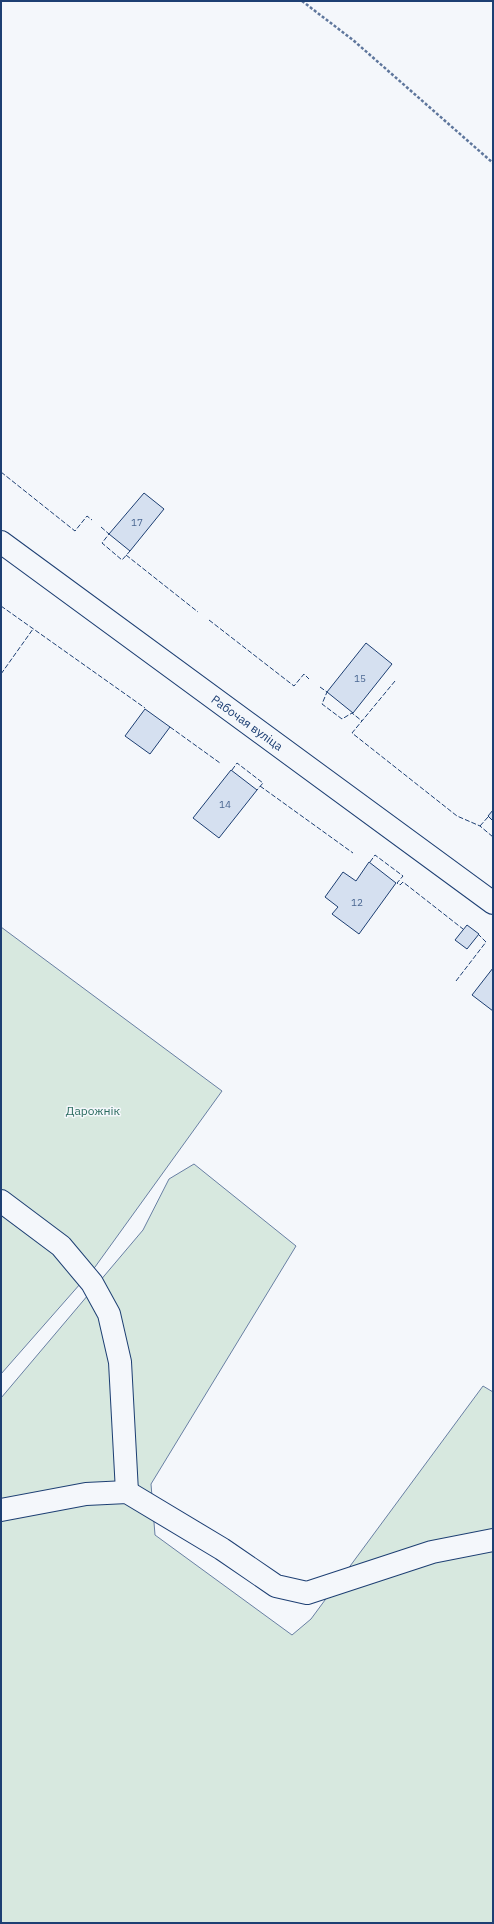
<svg xmlns="http://www.w3.org/2000/svg" width="494" height="1924" font-family="'IBM Plex Sans',sans-serif">
<style>
.green{fill:#d7e8df;stroke:#687fa3}
.building{fill:#d5e0f0;stroke:#1d3f73}
.lines{fill:none;stroke-linecap:round;stroke-linejoin:round}
.minor-casing{stroke:#1d3f73;stroke-width:24}
.tertiary-casing{stroke:#1d3f73;stroke-width:24}
.path{stroke:#5e769c;stroke-width:2.5;stroke-dasharray:3 2;stroke-linecap:butt}
.minor{stroke:#f4f7fb;stroke-width:22}
.tertiary{stroke:#f4f7fb;stroke-width:22}
.fence{stroke:#1d3f73;stroke-width:1;stroke-dasharray:5 2;stroke-linecap:butt}
.labels{text-anchor:middle;stroke-width:3;stroke-linejoin:round;paint-order:stroke}
.number-label{font-size:10px;fill:#4b6792}
.street-label{font-size:12px;fill:#1d3f73;stroke:#f4f7fb}
.park-label{font-size:12px;fill:#2c6c60;stroke:#f4f7fb}
</style>
<rect width="100%" height="100%" fill="#f4f7fb"/>
<!-- green -->
<g class="green">
<polygon points="1,927 222,1091 95,1267 1,1374"/>
<polygon points="194,1164 296,1246 151,1484 155,1535 292,1635 311,1619 483,1386 493,1392 493,1923 1,1923 1,1398 143,1230 169,1179"/>
</g>
<!-- building -->
<g class="building">
<polygon points="144,493 164,509 130,551 109,534"/>
<polygon points="366,643 392,664 353,713 327,692"/>
<polygon points="145,709 170,727 150,754 125,736"/>
<polygon points="231,770 257,790 219,838 193,818"/>
<polygon points="493,810 493,821 488,816"/>
<polygon points="369,862 396,883 359,934 332,914 338,907 325,897 343,872 356,881"/>
<polygon points="467,925 479,934 467,949 455,940"/>
<polygon points="493,968 493,1011 472,995"/>
</g>
<g class="lines">
<defs>
<g id="minor">
<polyline points="1,1201 61,1246 92,1283 109,1314 120,1362 127,1492"/>
<polyline points="1,1510 86,1494 127,1492 222,1549 276,1586 307,1593 432,1552 493,1540"/>
</g>
<polyline id="tertiary" points="1,542 493,903"/>
</defs>
<!-- minor casing -->
<use href="#minor" class="minor-casing"/>
<!-- tertiary casing -->
<use href="#tertiary" class="tertiary-casing"/>
<!-- path -->
<polyline class="path" points="302,1 353,40 493,163"/>
<!-- minor -->
<use href="#minor" class="minor"/>
<!-- tertiary -->
<use href="#tertiary" class="tertiary"/>
<!-- fence -->
<g class="fence">
<polyline points="1,472 75,531 87,516 92,520"/>
<polyline points="101,527 109,534 102,543 122,560 130,551"/>
<polyline points="126,555 198,612"/>
<polyline points="1,606 145,708"/>
<polyline points="209,620 294,686 304,674 309,679"/>
<polyline points="1,674 33,629"/>
<polyline points="395,681 352,733 457,816 480,826 493,837"/>
<polyline points="320,687 327,692 322,704 342,719 352,713 362,721"/>
<polyline points="170,727 220,763"/>
<polyline points="232,770 237,763 263,783 257,790"/>
<polyline points="260,786 353,853"/>
<polyline points="480,826 488,817"/>
<polyline points="370,862 375,855 403,876 397,883 400,885 403,882 463,929"/>
<polyline points="456,981 486,942 479,935"/>
</g>
</g>
<g class="labels">
<!-- number labels -->
<g class="number-label">
<text x="137" y="526">17</text>
<text x="360" y="682">15</text>
<text x="225" y="808">14</text>
<text x="357" y="906">12</text>
</g>
<!-- street labels -->
<g class="street-label">
<text transform="translate(247 723) rotate(36)" y="4">Рабочая вуліца</text>
</g>
<!-- park labels -->
<g class="park-label">
<text x="93" y="1115">Дарожнік</text>
</g>
</g>
<!-- border -->
<rect width="494" height="1924" fill="none" stroke="#1d3f73" stroke-width="4"/>
</svg>
